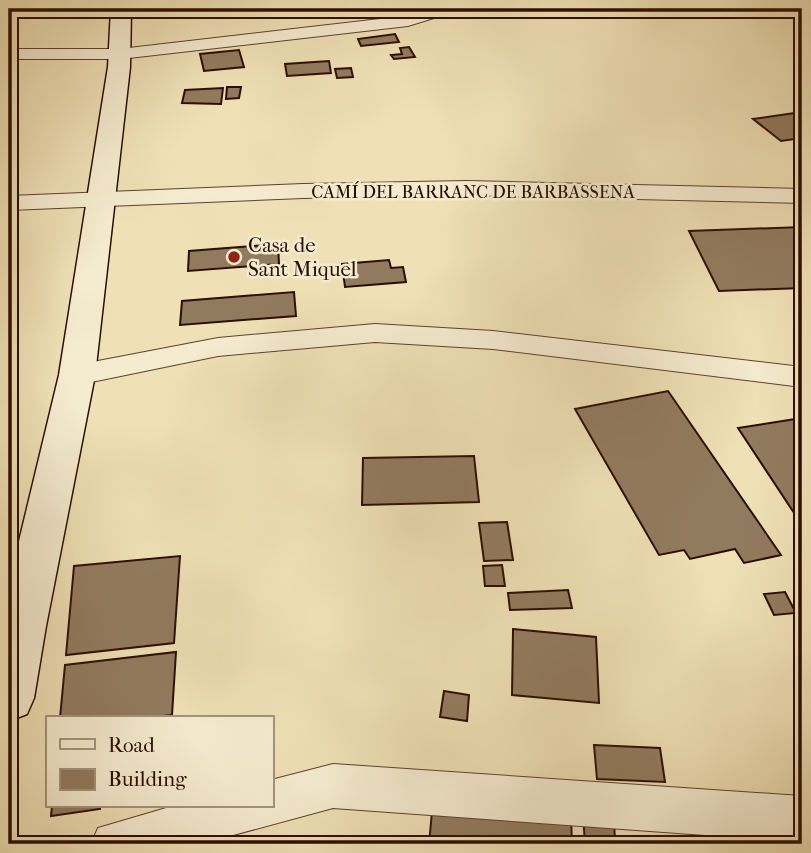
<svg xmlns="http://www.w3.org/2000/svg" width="811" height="853" font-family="'IM FELL French Canon',serif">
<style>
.building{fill:#917b5e;stroke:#2c0e00;stroke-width:2}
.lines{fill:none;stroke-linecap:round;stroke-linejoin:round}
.street-casing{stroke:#5d422d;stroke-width:2}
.secondary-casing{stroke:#2c0e00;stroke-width:3}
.street{fill:#f5ebcf;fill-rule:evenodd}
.secondary{fill:#f5ebcf;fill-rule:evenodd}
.poi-dot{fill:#8f2418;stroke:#f5ebcf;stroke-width:2.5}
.labels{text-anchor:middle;stroke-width:5;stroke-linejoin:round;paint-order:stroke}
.far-street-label{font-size:18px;fill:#2c0e00;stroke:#f5ebcf}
.poi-label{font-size:21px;fill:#2c0e00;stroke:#f5ebcf;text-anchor:start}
</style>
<rect width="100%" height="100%" fill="#efe0b5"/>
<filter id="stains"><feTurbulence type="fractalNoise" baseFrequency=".00286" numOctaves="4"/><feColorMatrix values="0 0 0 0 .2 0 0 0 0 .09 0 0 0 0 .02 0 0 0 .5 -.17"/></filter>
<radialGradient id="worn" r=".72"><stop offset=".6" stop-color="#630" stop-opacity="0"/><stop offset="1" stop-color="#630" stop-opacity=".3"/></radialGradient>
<!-- building -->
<g class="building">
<polygon points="395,34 399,42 361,46 358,39"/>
<polygon points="409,47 415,57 394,59 391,55 402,54 400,48"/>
<polygon points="239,50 244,67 204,71 200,54"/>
<polygon points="329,61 331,73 287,76 285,64"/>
<polygon points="351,68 353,77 337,78 335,69"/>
<polygon points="227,87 241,87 239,98 226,99"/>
<polygon points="223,88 221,104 182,103 185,90"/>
<polygon points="802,112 802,138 781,141 753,119"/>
<polygon points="802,227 802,288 719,291 689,231"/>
<polygon points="278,244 279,264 188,271 189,251"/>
<polygon points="389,260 391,268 403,267 406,282 345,287 342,264"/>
<polygon points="294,292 296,316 180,325 182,301"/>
<polygon points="668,391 781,555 744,563 735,549 690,559 684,550 659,555 575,409"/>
<polygon points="802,418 802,525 738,428"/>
<polygon points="474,456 479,502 362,505 363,458"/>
<polygon points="507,522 513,560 484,561 479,523"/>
<polygon points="180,556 174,643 66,655 74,566"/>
<polygon points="502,565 505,586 485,586 483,566"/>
<polygon points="568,590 572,608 510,610 508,593"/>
<polygon points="785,592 796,613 774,615 764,594"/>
<polygon points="513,629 596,637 599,703 512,695"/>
<polygon points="176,652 172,715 144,718 60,718 65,665"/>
<polygon points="444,691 469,695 467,721 440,717"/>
<polygon points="594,745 660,748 665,782 597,779"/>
<polygon points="433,801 571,818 572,844 429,844"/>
<polygon points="52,806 100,806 100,809 51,816"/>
<polygon points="583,814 614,817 615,844 585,844"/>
</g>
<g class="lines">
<defs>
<g id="street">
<polygon points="428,9 452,9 450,13 408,26 120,59 9,59 9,49 120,49 406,16"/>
<polygon points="467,181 802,189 802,203 467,195 303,198 9,210 9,196 303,184"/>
<polygon points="375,324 493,331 802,367 802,387 493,349 375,342 218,356 77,385 67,382 62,375 67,368 77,365 218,338"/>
<polygon points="333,764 802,796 802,842 333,808 200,844 91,844 98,828 173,806 271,806 271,780"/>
</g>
<polygon id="secondary" points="111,9 131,9 130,67 95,375 46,626 34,698 27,714 9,721 9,583 59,375 108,67"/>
</defs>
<!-- street casing -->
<use href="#street" class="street-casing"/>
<!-- secondary casing -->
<use href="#secondary" class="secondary-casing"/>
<!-- street -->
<use href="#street" class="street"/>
<!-- secondary -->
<use href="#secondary" class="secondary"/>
</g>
<!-- markers -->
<circle class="poi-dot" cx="234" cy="257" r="7"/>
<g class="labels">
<!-- far-street labels -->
<g class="far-street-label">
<text x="473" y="198">CAMÍ DEL BARRANC DE BARBASSENA</text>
</g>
<!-- poi labels -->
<g class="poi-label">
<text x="248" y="252">Casa de<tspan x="248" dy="24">Sant Miquel</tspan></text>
</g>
</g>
<!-- margin -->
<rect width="811" height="853" fill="none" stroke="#efe0b5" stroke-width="35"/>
<rect x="10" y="10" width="790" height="832" fill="none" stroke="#2c0e00" stroke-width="3.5"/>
<rect x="18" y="18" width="776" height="818" fill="none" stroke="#2c0e00" stroke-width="2"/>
<!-- legend -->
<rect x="46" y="716" width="228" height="91" fill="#f5ebcf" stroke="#a5937c" stroke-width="2"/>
<rect x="60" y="739" width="35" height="10" fill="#f5ebcf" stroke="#a5937c" stroke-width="2"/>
<text x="108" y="752" font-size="21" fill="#2c0e00">Road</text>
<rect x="60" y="769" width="35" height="21" fill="#917b5e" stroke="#a5937c" stroke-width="2"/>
<text x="108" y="786" font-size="21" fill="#2c0e00">Building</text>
<rect width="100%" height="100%" filter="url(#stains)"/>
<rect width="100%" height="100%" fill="url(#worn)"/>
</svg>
